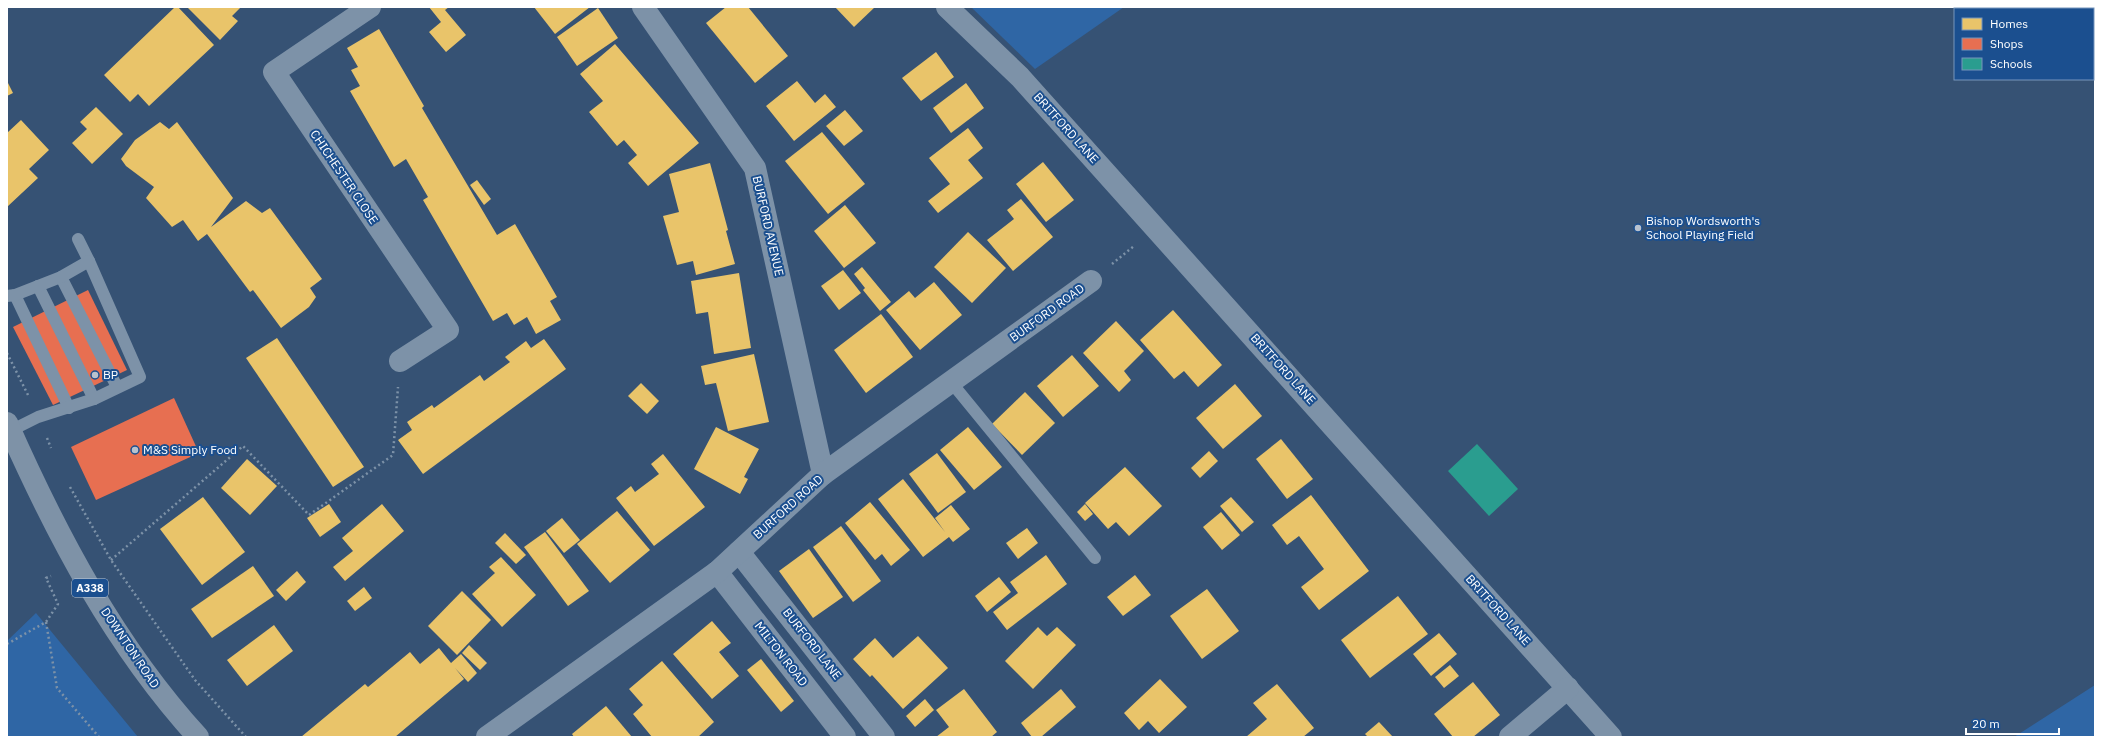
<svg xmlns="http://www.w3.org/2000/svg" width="2102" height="744" font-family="'IBM Plex Sans',sans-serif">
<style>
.green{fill:#2f66a5}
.homes{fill:#e9c46a}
.shops{fill:#e76f51}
.schools{fill:#2a9d8f}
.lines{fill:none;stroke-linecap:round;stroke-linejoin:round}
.path{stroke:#7d92a8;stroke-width:2.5;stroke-dasharray:2 3;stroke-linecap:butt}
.lane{stroke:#7d92a8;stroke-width:12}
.street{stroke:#7d92a8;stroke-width:22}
.highway{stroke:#7e92a7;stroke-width:22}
.poi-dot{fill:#b9c2ce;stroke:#1b4f8f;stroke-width:1.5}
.labels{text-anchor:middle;stroke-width:4;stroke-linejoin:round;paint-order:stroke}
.shield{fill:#1b4f8f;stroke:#bbcadd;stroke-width:1}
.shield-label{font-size:11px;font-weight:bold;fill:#fff}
.street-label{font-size:12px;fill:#fff;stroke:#1b4f8f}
.poi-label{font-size:12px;fill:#fff;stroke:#1b4f8f;text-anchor:start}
</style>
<rect width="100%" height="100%" fill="#365274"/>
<!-- green -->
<g class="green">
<polygon points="971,7 1124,7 1035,69"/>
<polygon points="36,613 138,737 7,737 7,641"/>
<polygon points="2095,685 2095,737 2014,737"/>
</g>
<!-- homes -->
<g class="homes">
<polygon points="175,7 178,7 214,45 149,106 138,94 130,102 104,75"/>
<polygon points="187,7 241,7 232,16 238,21 220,40"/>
<polygon points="429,7 449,7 445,10 466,35 446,52 429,32 441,22"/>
<polygon points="534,7 590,7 555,34"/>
<polygon points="726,7 748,7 788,56 755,83 706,23"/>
<polygon points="835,7 875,7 854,27"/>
<polygon points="598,8 618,38 577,66 557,37"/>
<polygon points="379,29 424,106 422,108 497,235 515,224 557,297 550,301 561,320 536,334 527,317 514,325 507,313 493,321 423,200 428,197 406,159 394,167 350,91 360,86 351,70 358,67 347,48"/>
<polygon points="615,44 699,143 648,186 628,163 637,155 624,140 617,146 589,112 603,101 580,74"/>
<polygon points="936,52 954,77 921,101 902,78"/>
<polygon points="7,81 13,93 7,96"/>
<polygon points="797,81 815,103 825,94 836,107 794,141 766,106"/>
<polygon points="966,83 984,108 951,133 933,108"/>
<polygon points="96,107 123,134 92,164 72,143 87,129 80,122"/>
<polygon points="845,110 863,131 844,146 826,126"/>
<polygon points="21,120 49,150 29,169 38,178 7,207 7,133"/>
<polygon points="160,122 169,129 177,122 233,198 211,227 246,201 262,213 270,208 322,279 310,288 316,297 309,307 281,328 253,290 250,292 207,234 198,241 183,220 172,227 146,198 154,187 126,166 121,159 135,140"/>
<polygon points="968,128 983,148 968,160 983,178 938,213 928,201 950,184 929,158"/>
<polygon points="822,132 865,184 828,214 785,161"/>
<polygon points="1043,162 1074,200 1046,222 1016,184"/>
<polygon points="710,163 728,230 726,231 735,264 696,275 693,261 677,265 663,216 679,212 669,174"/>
<polygon points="477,180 491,199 484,205 470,185"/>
<polygon points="1021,199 1053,237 1013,271 987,240 1014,219 1007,210"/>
<polygon points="845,205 876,243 844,268 814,231"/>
<polygon points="968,232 1006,268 972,303 934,267"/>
<polygon points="862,267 891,302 880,311 863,290 865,288 854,274"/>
<polygon points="843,270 861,293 839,310 821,286"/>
<polygon points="739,273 751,348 714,354 708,312 696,314 691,281"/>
<polygon points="934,282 962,315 920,350 886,310 909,291 915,298"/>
<polygon points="1173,310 1222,365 1198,387 1184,371 1174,379 1140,340"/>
<polygon points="881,314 913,357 866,393 834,350"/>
<polygon points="1116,321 1144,351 1124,371 1131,380 1119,392 1083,353"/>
<polygon points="277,338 364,467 333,487 246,358"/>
<polygon points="544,339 566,369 423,474 398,440 412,430 407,422 432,405 434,408 480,375 484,381 510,362 505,357 526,341 531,348"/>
<polygon points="754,354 769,422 728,431 716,383 705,385 701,366"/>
<polygon points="1072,355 1099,386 1063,417 1037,386"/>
<polygon points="641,383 659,401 647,414 628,396"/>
<polygon points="1235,384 1262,416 1223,449 1196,418"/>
<polygon points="1025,392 1055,423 1022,455 992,424"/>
<polygon points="716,427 759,449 744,477 748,479 740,494 694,469"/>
<polygon points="968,427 1002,467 974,490 940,450"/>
<polygon points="1281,439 1313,479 1287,499 1256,459"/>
<polygon points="1209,451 1218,461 1200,478 1191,468"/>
<polygon points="937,453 966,492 938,513 909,474"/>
<polygon points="663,454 705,507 654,546 616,498 631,486 635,492 659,474 651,464"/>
<polygon points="247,459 277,486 250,515 221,488"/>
<polygon points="1125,467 1162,506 1129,536 1116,522 1108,529 1085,503"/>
<polygon points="903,479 945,532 935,518 951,505 970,529 953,542 949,537 923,557 878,499"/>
<polygon points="1311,495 1369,571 1319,610 1301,587 1324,569 1299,536 1287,545 1272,525"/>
<polygon points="203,497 245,552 202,585 160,529"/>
<polygon points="1231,497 1254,522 1242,532 1220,506"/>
<polygon points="870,502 910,550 891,566 882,554 875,560 845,523"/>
<polygon points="329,504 341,522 320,537 307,518"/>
<polygon points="382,504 404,531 345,581 333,567 353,551 342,538"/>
<polygon points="1085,504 1093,514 1085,521 1077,512"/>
<polygon points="617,511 650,550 610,583 577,544"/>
<polygon points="1221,512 1240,535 1222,550 1203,527"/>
<polygon points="562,518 580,540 564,553 546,531"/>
<polygon points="841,526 881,581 853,602 813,547"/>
<polygon points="1027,528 1038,543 1018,559 1006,543"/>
<polygon points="545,532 589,591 568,606 524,547"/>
<polygon points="505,533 526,555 516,564 495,543"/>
<polygon points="809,549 843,597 813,618 779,571"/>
<polygon points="1046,555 1067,584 1007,630 993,612 1018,593 1010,582"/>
<polygon points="501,557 536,595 502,627 472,594 495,573 489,567"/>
<polygon points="253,566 274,596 212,638 191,609"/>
<polygon points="297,571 306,582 286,601 276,590"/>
<polygon points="1135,575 1151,595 1123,616 1107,597"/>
<polygon points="999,577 1011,592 987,612 975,596"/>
<polygon points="364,587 372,598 355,611 347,601"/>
<polygon points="1207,589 1239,631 1202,659 1170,616"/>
<polygon points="462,591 491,620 457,655 428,626"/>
<polygon points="1398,596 1428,634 1370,678 1341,640"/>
<polygon points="712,621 731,643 719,652 739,676 712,699 673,654"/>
<polygon points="274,625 293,651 247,686 227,660"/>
<polygon points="1038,627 1047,636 1057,627 1076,645 1033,689 1005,661"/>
<polygon points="1439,633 1457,654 1431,676 1413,654"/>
<polygon points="918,636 948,668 903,709 872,675 870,677 853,659 875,638 893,658"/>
<polygon points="469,645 487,663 480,670 462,653"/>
<polygon points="439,648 451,663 461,654 477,673 468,682 455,668 464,679 395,737 301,737 365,684 368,687 410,652 420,664"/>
<polygon points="761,659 794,701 781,712 747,670"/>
<polygon points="662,661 714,722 698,737 652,737 633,714 643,705 629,689"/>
<polygon points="1450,665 1459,676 1444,688 1435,677"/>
<polygon points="1160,679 1187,707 1159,733 1148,721 1139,730 1124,713"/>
<polygon points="1473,682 1500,715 1473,737 1453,737 1434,714"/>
<polygon points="1277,684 1314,728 1303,737 1246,737 1267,719 1253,703"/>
<polygon points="964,689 997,732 991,737 936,737 949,727 936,710"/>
<polygon points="1061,689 1076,707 1041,737 1032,737 1021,723"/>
<polygon points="925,699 934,710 915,727 906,716"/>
<polygon points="606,706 632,737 574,737 572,734"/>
<polygon points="1379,722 1393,737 1368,737 1365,734"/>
</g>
<!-- shops -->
<g class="shops">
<polygon points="88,290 127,370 53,405 13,327"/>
<polygon points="174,398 199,453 96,500 71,447"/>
</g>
<!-- schools -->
<polygon class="schools" points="1477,444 1518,489 1489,516 1448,471"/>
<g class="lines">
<!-- path -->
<g class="path">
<polyline points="1112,264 1134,246"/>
<polyline points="7,353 29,397"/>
<polyline points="47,438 51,448"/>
<polyline points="70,487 111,560 195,680 246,737"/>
<polyline points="111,560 243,446 309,515 393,455 398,387"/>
<polyline points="46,622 57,688 99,737"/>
<polyline points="7,644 46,622 58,604 46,578 51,576"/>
</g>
<!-- lane -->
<g class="lane">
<polyline points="78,239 89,261"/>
<polyline points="61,277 117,387"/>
<polyline points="38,286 94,399"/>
<polyline points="15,295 69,408"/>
<polyline points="7,296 15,295 61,277 89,261 140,377 94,399 38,417 10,431"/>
<polyline points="951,382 1095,558"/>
</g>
<!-- street -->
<g class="street">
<polyline points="370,7 274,72 448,330 400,361"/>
<polyline points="643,7 755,168 823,474"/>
<polyline points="947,7 1020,77 1611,737"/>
<polyline points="739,552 884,737"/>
<polyline points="717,572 845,737"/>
<polyline points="487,737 717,572 823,474 1091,281"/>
<polyline points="1510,737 1568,688"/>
</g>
<!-- highway -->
<path class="highway" d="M7 423C57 536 115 646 198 737"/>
</g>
<!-- markers -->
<g class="poi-dot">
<circle cx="1638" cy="228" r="4"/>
<circle cx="95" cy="375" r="4"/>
<circle cx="135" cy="450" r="4"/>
</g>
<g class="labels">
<!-- shield labels -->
<rect class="shield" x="72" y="579" width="36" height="18" rx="3"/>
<g class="shield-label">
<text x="90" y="592">A338</text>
</g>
<!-- street labels -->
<g class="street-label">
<text transform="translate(1066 128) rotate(48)" y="4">BRITFORD LANE</text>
<text transform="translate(344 177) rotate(56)" y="4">CHICHESTER CLOSE</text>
<text transform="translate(768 226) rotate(77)" y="4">BURFORD AVENUE</text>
<text transform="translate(1047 313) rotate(-36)" y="4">BURFORD ROAD</text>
<text transform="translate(1283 369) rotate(48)" y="4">BRITFORD LANE</text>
<text transform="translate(788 507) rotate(-42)" y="4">BURFORD ROAD</text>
<text transform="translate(1498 610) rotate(48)" y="4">BRITFORD LANE</text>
<text transform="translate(812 644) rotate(52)" y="4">BURFORD LANE</text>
<text transform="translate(130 648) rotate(56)" y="4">DOWNTON ROAD</text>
<text transform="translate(781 654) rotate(52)" y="4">MILTON ROAD</text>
</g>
<!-- poi labels -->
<g class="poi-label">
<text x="1646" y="225">Bishop Wordsworth's<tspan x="1646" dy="14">School Playing Field</tspan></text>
<text x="103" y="379">BP</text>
<text x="143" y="454">M&amp;S Simply Food</text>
</g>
</g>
<!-- border -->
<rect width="2102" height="744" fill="none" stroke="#ffffff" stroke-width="16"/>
<!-- legend -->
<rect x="1954" y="8" width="140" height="72" fill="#1b4f8f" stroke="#7695bc"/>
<rect x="1962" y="18" width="20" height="12" fill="#e9c46a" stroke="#7695bc"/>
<text x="1990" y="28" font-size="12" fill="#ffffff">Homes</text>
<rect x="1962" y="38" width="20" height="12" fill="#e76f51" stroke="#7695bc"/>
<text x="1990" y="48" font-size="12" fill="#ffffff">Shops</text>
<rect x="1962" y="58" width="20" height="12" fill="#2a9d8f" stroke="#7695bc"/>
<text x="1990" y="68" font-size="12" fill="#ffffff">Schools</text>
<!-- scale -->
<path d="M1966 728v6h93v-6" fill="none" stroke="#ffffff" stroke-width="2"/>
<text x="1972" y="728" font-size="12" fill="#ffffff" stroke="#1b4f8f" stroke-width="3" paint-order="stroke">20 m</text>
</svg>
